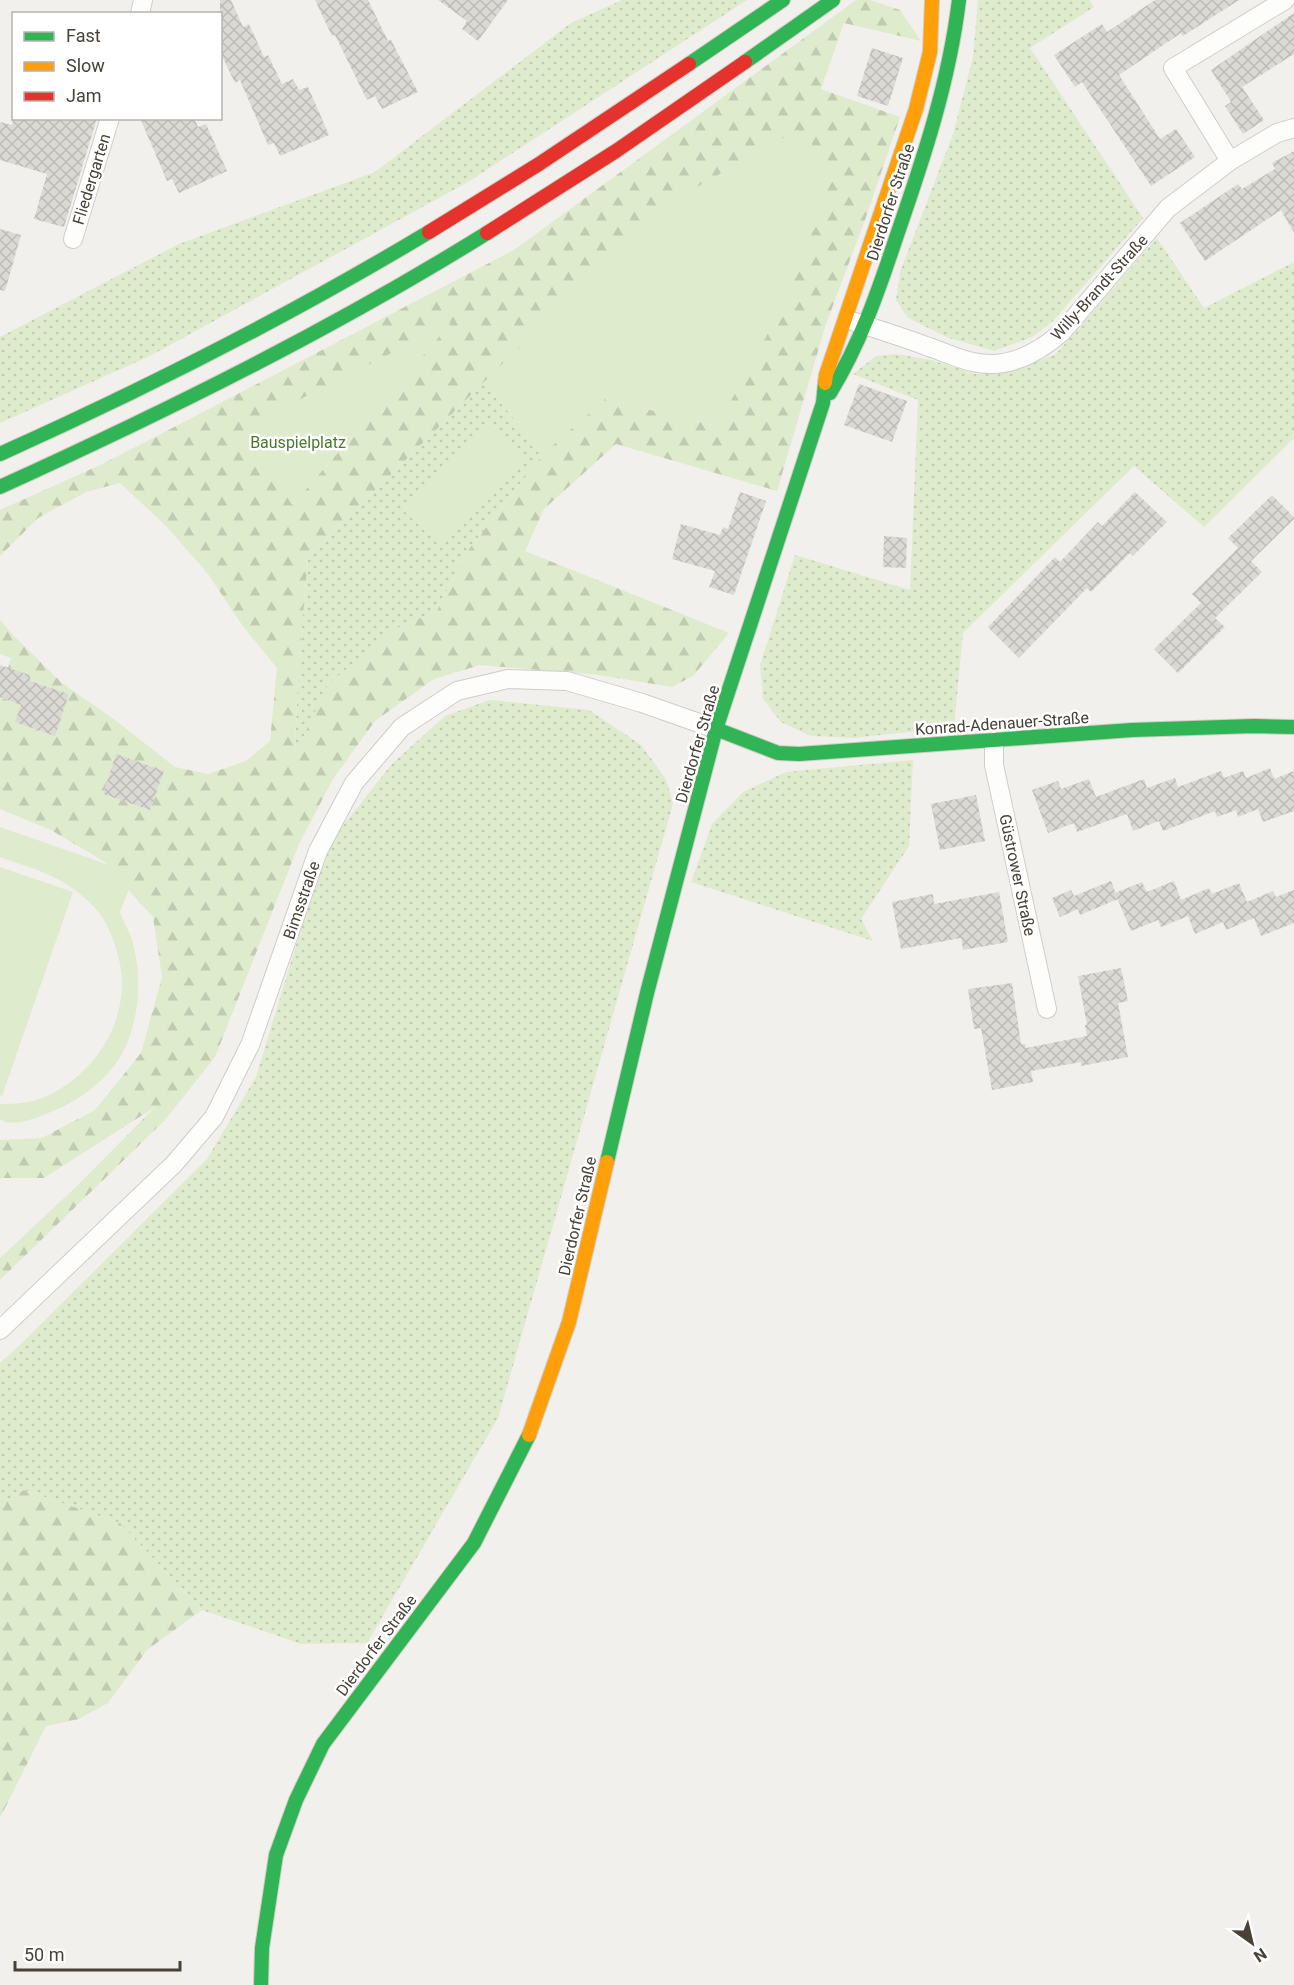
<svg xmlns="http://www.w3.org/2000/svg" width="1294" height="1985" font-family="Roboto,sans-serif">
<style>
.grass{fill:url(#grass-dots)}
.forest{fill:url(#forest-firs);fill-rule:evenodd}
.park{fill:#dfebcd}
.building{fill:url(#building-cross-hatch)}
.lines{fill:none;stroke-linecap:round;stroke-linejoin:round}
.street-casing{stroke:#cfcdc9;stroke-width:20}
.fast-casing{stroke:#d0cdc3;stroke-width:16}
.slow-casing{stroke:#d0cdc3;stroke-width:16}
.jam-casing{stroke:#d0cdc3;stroke-width:16}
.street{stroke:#fdfdfc;stroke-width:18}
.fast{stroke:#30b455;stroke-width:14}
.slow{stroke:#ff9f0a;stroke-width:14}
.jam{stroke:#e5322d;stroke-width:14}
.labels{text-anchor:middle;stroke-width:5;stroke-linejoin:round;paint-order:stroke}
.street-label{font-size:16px;fill:#474137;stroke:#fff}
.park-label{font-size:16px;fill:#49782c;stroke:#fff}
</style>
<defs>
<pattern id="grass-dots" width="8" height="8" patternUnits="userSpaceOnUse" patternTransform="scale(1.5)"><rect width="8" height="8" fill="#dfebcd"/><path d="M2 2h.1M6 6h.1" fill="none" stroke="#c1cbb1" stroke-width="1.8" stroke-linecap="round"/></pattern>
<pattern id="forest-firs" width="22" height="20" patternUnits="userSpaceOnUse" patternTransform="scale(1.5)"><rect width="22" height="20" fill="#dfebcd"/><path d="M5 1l3.5 6h-7zM16 11l3.5 6h-7z" fill="#c1cbb1"/></pattern>
<pattern id="building-cross-hatch" width="8" height="8" patternUnits="userSpaceOnUse" patternTransform="scale(1.5)"><rect width="8" height="8" fill="#dbd9d4"/><path d="M0 0l8 8M0 8l8-8" fill="none" stroke="#bdbbb7"/></pattern>
</defs>
<rect width="100%" height="100%" fill="#f1f0ec"/>
<!-- grass -->
<g class="grass">
<polygon points="622,0 747,0 468,182 150,356 0,423 0,337 179,244 375,172 571,23"/>
<polygon points="978,0 1089,0 1094,7 1030,48 1143,218 1052,322 1032,337 994,351 949,338 908,318 896,300 900,272 953,134 973,57"/>
<polygon points="1157,238 1204,308 1294,262 1294,438 1204,527 1134,466 963,633 954,727 854,738 811,736 781,722 763,699 760,665 795,555 910,590 918,400 853,374 876,356 896,354 931,360 976,374 1015,370 1056,354"/>
<polygon points="483,383 544,453 463,557 437,611 395,629 295,756 298,673 308,557"/>
<polygon points="490,700 589,710 641,745 666,779 673,804 498,1418 367,1643 301,1644 202,1610 120,1523 24,1490 0,1504 0,1363 21,1344 207,1159 256,1077 326,847 392,764 445,716"/>
<polygon points="913,760 909,846 861,919 873,941 691,882 712,824 743,792 786,772"/>
</g>
<!-- forest -->
<g class="forest">
<path d="M856 0H870L900 10 921 41 844 23 821 89 900 117 866 217 825 327 777 491 616 444 544 509 525 551 729 633 693 676 672 687 599 675 480 665 434 679 375 721 333 779 299 844 215 1057 165 1120 0 1280V1258L78 1185 155 1107 44 1178H0V1140L42 1138 95 1110 141 1053 162 977 153 917 121 882 105 862 51 830 0 809V697L21 705 16 722 54 735 69 694 30 681 8 668 11 658 0 654V620L14 636 62 683 115 720 175 767 208 774 246 761 270 741 277 668 242 625 208 574 166 526 120 483 86 492 38 518 0 556V510L100 465 155 437 514 250ZM667 204 717 426 605 399 544 453 463 557 437 611 395 629 328 684 295 754 298 673 308 557 483 383ZM450 324 293 504H292L246 427ZM116 755 164 771 150 810 103 794Z"/>
<polygon points="24,1490 120,1523 202,1610 147,1650 108,1703 79,1719 46,1726 0,1818 0,1504"/>
</g>
<!-- park -->
<g class="park">
<polygon points="797,130 836,168 787,299 717,426 605,399 544,453 483,383 667,204"/>
<polygon points="451,323 292,505 245,427"/>
<polygon points="486,424 524,461 441,546 403,510"/>
<path d="M0 827 135 874 120 912C123 921 128 929 131 937 143 974 140 1020 122 1054 108 1079 79 1101 53 1111 36 1118 17 1127 0 1120V1104C16 1104 34 1103 49 1095 101 1070 135 1010 117 952 113 937 106 920 95 908 65 876 39 871 0 857Z"/>
<polygon points="0,867 73,892 2,1096 0,1095"/>
</g>
<!-- building -->
<g class="building">
<polygon points="220,0 231,0 243,27 249,24 264,57 268,55 282,84 293,79 299,90 308,87 329,135 280,156 274,143 268,145 240,80 235,83 220,52"/>
<polygon points="315,0 368,0 388,41 391,40 418,92 382,109 375,96 367,100 335,35 332,36"/>
<polygon points="438,0 508,0 478,41 462,29 467,21"/>
<polygon points="1155,0 1239,0 1183,36 1181,33 1119,75 1160,139 1176,129 1195,157 1151,186 1082,82 1075,87 1054,55 1102,24 1107,32"/>
<polygon points="1294,13 1294,54 1242,87 1264,120 1243,134 1225,106 1231,102 1211,70"/>
<polygon points="872,48 903,58 888,106 857,96"/>
<polygon points="13,118 97,118 64,227 34,219 47,174 0,160 0,122 12,125"/>
<polygon points="140,118 194,118 198,127 206,124 227,171 179,193 172,179 167,181"/>
<polygon points="1294,151 1294,233 1281,210 1205,261 1180,223 1238,184 1242,189 1275,169 1272,163"/>
<polygon points="0,229 21,235 5,291 0,290"/>
<polygon points="859,384 907,401 892,442 844,425"/>
<polygon points="740,492 766,501 734,595 709,587 715,571 672,559 681,524 720,535 723,527 728,529"/>
<polygon points="1135,492 1167,522 1133,556 1130,553 1091,592 1087,588 1019,658 988,627 1055,557 1060,562 1098,522 1102,526"/>
<polygon points="1272,495 1294,517 1294,519 1251,561 1262,572 1215,618 1225,627 1178,673 1154,649 1201,603 1192,594 1238,548 1228,538"/>
<polygon points="884,536 907,538 906,568 883,567"/>
<polygon points="0,665 30,675 30,681 69,694 55,736 15,722 21,705 0,697"/>
<polygon points="116,754 164,771 150,810 103,794"/>
<polygon points="1270,768 1274,779 1294,771 1294,811 1263,822 1258,809 1238,817 1236,810 1217,817 1215,811 1163,831 1159,821 1133,831 1127,814 1077,832 1074,823 1048,833 1032,790 1058,781 1061,789 1089,779 1096,797 1144,779 1147,788 1175,778 1178,787 1221,771 1224,778 1243,771 1246,778"/>
<polygon points="976,795 985,841 940,850 931,804"/>
<polygon points="1111,881 1118,899 1080,915 1078,909 1060,917 1052,898 1071,890 1074,896"/>
<polygon points="1174,881 1181,900 1209,888 1212,894 1239,883 1247,902 1273,891 1276,897 1294,890 1294,923 1261,936 1254,918 1226,930 1223,922 1195,934 1188,916 1161,927 1158,920 1131,931 1115,893 1142,882 1147,892"/>
<polygon points="999,892 1008,942 963,950 961,938 901,949 892,902 933,894 934,904"/>
<polygon points="1121,968 1128,1001 1118,1003 1128,1057 1081,1066 1081,1062 1031,1071 1033,1082 992,1090 981,1028 974,1029 968,989 1012,983 1021,1044 1025,1044 1026,1048 1087,1036 1085,1025 1087,1025 1078,976"/>
</g>
<g class="lines">
<defs>
<g id="street">
<polyline points="140,14 143,0"/>
<polyline points="1230,161 1173,68 1285,0"/>
<polyline points="73,239 110,118"/>
<path d="M855 322C880 330 905 338 929 347 944 352 958 359 973 362 1007 370 1038 353 1062 332L1168 208 1230 161 1277 133 1294 128"/>
<polyline points="994,741 994,765 1047,1009"/>
<polyline points="0,1330 174,1164 214,1117 250,1045 318,851 354,783 402,727 457,691 508,679 567,681 642,703 716,729"/>
</g>
<g id="fast">
<polyline points="745,62 833,0"/>
<polyline points="689,64 783,0"/>
<path d="M830 393C860 344 878 292 896 238 923 160 949 83 959 0"/>
<path d="M0 454C147 388 291 315 429 232"/>
<path d="M0 487C167 411 331 330 487 233"/>
<polyline points="716,729 778,753 799,754 1132,730 1254,726 1294,727"/>
<polyline points="607,1162 647,993 716,729 823,403 825,383"/>
<polyline points="261,1985 262,1948 276,1855 296,1800 323,1744 474,1543 529,1435"/>
</g>
<g id="slow">
<polyline points="825,383 826,375 916,109 930,52 932,0"/>
<polyline points="529,1435 569,1322 607,1162"/>
</g>
<g id="jam">
<polyline points="429,232 539,164 689,64"/>
<polyline points="487,233 616,151 745,62"/>
</g>
</defs>
<!-- street casing -->
<use href="#street" class="street-casing"/>
<!-- fast casing -->
<use href="#fast" class="fast-casing"/>
<!-- slow casing -->
<use href="#slow" class="slow-casing"/>
<!-- jam casing -->
<use href="#jam" class="jam-casing"/>
<!-- street -->
<use href="#street" class="street"/>
<!-- fast -->
<use href="#fast" class="fast"/>
<!-- slow -->
<use href="#slow" class="slow"/>
<!-- jam -->
<use href="#jam" class="jam"/>
</g>
<g class="labels">
<!-- street labels -->
<g class="street-label">
<text transform="translate(91 179) rotate(-73)" y="6">Fliedergarten</text>
<text transform="translate(890 202) rotate(-72)" y="6">Dierdorfer Straße</text>
<text transform="translate(1099 287) rotate(-48)" y="6">Willy-Brandt-Straße</text>
<text transform="translate(1002 723) rotate(-4)" y="6">Konrad-Adenauer-Straße</text>
<text transform="translate(697 744) rotate(-74)" y="6">Dierdorfer Straße</text>
<text transform="translate(1018 875) rotate(78)" y="6">Güstrower Straße</text>
<text transform="translate(301 900) rotate(-71)" y="6">Bimsstraße</text>
<text transform="translate(577 1216) rotate(-77)" y="6">Dierdorfer Straße</text>
<text transform="translate(376 1645) rotate(-53)" y="6">Dierdorfer Straße</text>
</g>
<!-- park labels -->
<g class="park-label">
<text x="298" y="448">Bauspielplatz</text>
</g>
</g>
<!-- legend -->
<rect x="12" y="12" width="210" height="108" fill="#ffffff" stroke="#b5b3af" stroke-width="1.5"/>
<rect x="24" y="32" width="30" height="9" fill="#30b455" stroke="#b5b3af" stroke-width="1.5"/>
<text x="66" y="42" font-size="18" fill="#474137">Fast</text>
<rect x="24" y="62" width="30" height="9" fill="#ff9f0a" stroke="#b5b3af" stroke-width="1.5"/>
<text x="66" y="72" font-size="18" fill="#474137">Slow</text>
<rect x="24" y="92" width="30" height="9" fill="#e5322d" stroke="#b5b3af" stroke-width="1.5"/>
<text x="66" y="102" font-size="18" fill="#474137">Jam</text>
<!-- north arrow -->
<g transform="translate(1252 1943) rotate(146)" stroke="#ffffff" stroke-width="4.5" paint-order="stroke">
<path d="M0-4.5L10 22L0 15L-10 22Z" fill="#474137"/>
<text y="-9" font-size="16" font-weight="bold" text-anchor="middle" fill="#474137">N</text>
</g>
<!-- scale -->
<path d="M15 1961v9h165v-9" fill="none" stroke="#474137" stroke-width="3"/>
<text x="24" y="1961" font-size="18" fill="#474137" stroke="#ffffff" stroke-width="4.5" paint-order="stroke">50 m</text>
</svg>
